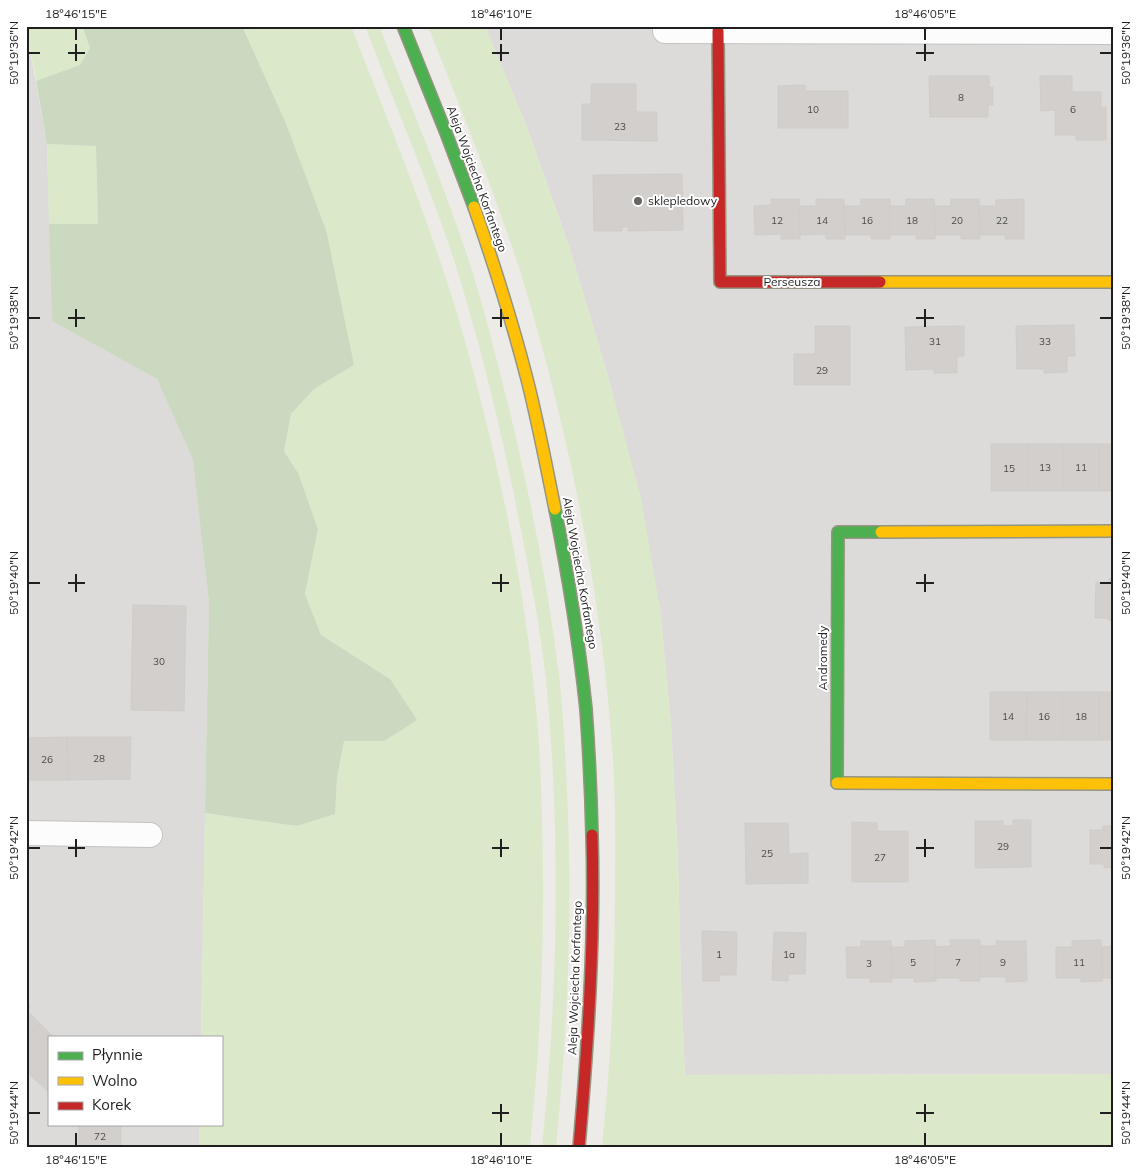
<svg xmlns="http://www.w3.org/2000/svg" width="1140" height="1173" font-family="Mulish,sans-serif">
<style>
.residential{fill:#dcdbd9}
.grass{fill:#dbe8c9}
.forest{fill:#cad9bf}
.building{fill:#d2cfcc;stroke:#d0ccc9}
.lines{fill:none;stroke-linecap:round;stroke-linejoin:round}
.street-casing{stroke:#c4c3c2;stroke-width:26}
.fast-casing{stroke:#959581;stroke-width:14}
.slow-casing{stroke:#959581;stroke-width:14}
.jam-casing{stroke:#959581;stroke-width:14}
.street{stroke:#fcfcfc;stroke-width:24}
.fast{stroke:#4caf50;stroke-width:11}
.slow{stroke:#ffc107;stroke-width:11}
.jam{stroke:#c62828;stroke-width:11}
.ticks{fill:none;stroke:#1f1f1f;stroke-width:2}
.poi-dot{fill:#676665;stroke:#fff;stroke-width:2}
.labels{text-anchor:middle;stroke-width:4;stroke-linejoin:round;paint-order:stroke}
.number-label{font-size:10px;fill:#4c4b4a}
.street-label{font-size:12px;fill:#1f1f1f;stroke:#fff}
.poi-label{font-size:12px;fill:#1f1f1f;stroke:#fff;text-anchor:start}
.neatline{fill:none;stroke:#1f1f1f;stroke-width:2}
.ticks-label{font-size:12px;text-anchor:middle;fill:#1f1f1f}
</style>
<rect width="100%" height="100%" fill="#edebe8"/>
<!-- residential -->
<g class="residential">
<polygon points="485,26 1114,26 1114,1074 685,1075 681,985 678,858 671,724 660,608 610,383 570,249 528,130"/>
<polygon points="26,30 47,144 52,321 157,379 194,459 209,602 201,1037 49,1037 49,1124 199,1124 199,1147 26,1147"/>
</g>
<!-- grass -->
<g class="grass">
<polygon points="26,26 82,26 90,48 80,65 36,81"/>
<path d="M242 26H351C393 134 438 241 468 352 500 469 525 588 536 709 540 745 541 782 542 818 544 895 543 972 538 1049 536 1082 533 1114 530 1147H199V1124H221V1037H201L205 813 297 826 335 814 337 778 344 741H384L390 679 321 635 305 594 318 529 298 473 284 451 291 414 314 389 354 365 285 121Z"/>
<path d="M365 26H379C410 103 442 180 468 258 484 307 496 358 509 408 530 496 548 585 559 675 564 720 566 767 568 813 572 924 567 1036 556 1147H542C558 992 561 835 546 680 540 625 529 570 518 515 501 430 481 346 455 263 429 183 395 105 365 26Z"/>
<path d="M428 26H485L528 130 570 249 610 383 641 498 660 608 671 724 678 858 681 985 685 1075 1114 1074V1147H602C611 1061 615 974 615 888 615 846 616 803 613 761 603 604 572 447 528 297 501 206 463 115 428 26Z"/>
<polygon points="47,144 96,146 98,224 49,224"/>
</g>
<!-- forest -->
<polygon class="forest" points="82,26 242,26 285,121 326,230 354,365 314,389 291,414 284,451 298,473 318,529 305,594 321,635 390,679 417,720 384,741 344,741 337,778 335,814 297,826 205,813 209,602 193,459 157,379 52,321 49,224 98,224 96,146 47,144 36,81 80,65 90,48"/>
<!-- building -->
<g class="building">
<polygon points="929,76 989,76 989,88 993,87 993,105 988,105 988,117 930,117"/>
<polygon points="1040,76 1072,76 1072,92 1101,92 1101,108 1106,107 1106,140 1076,140 1076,135 1055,135 1055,110 1041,111"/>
<polygon points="591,84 636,84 636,112 657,112 657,141 582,140 582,104 591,104"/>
<polygon points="805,85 805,91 848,91 848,128 778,128 778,86"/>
<polygon points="682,174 683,230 628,231 628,227 622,227 622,231 594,231 593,175"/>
<polygon points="771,199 799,199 800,239 781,239 781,234 755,235 754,206 771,205"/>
<polygon points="816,199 844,199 845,239 826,239 826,234 800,235 799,206 816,206"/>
<polygon points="861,199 890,199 890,239 871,239 871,235 845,235 844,206 861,206"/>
<polygon points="906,199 934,199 935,239 916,239 916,235 890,235 890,206 906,206"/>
<polygon points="951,199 979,199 980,239 961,239 961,235 935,235 934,206 951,206"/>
<polygon points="1024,199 1024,239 1005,239 1005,235 980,235 979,206 996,206 996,200"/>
<polygon points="1074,325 1075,356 1067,356 1067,372 1044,373 1044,369 1017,369 1016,326"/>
<polygon points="815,326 850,326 850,385 794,385 794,354 815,354"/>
<polygon points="964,326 964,356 957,356 957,373 934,373 934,369 906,370 905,327"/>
<rect x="991" y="444" width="37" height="47"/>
<rect x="1028" y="444" width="35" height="47"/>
<rect x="1063" y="444" width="36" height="47"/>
<rect x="1099" y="444" width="15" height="47"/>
<polygon points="1109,579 1114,579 1114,620 1108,620 1108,618 1095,618 1096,582 1109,583"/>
<polygon points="133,605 186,606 184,711 131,710"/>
<polygon points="990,692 1027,692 1026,740 990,740"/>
<polygon points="1027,692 1062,692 1062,740 1026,740"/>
<rect x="1062" y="692" width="37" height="48"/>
<rect x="1099" y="692" width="15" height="48"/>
<polygon points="67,737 68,780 26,780 26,738"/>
<polygon points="67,737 131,737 130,779 68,780"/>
<polygon points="1013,820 1031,820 1031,867 975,868 975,821 1003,821 1003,826 1013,826"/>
<polygon points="852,822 877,823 877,831 908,831 908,882 852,882"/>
<polygon points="745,823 788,823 789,854 808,853 808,883 746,884"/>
<polygon points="1103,826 1114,826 1114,867 1104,868 1104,864 1090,864 1090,830 1103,830"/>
<polygon points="702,931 737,932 736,975 720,975 719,981 703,981"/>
<polygon points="774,932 806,933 805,974 788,974 788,981 772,980"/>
<polygon points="935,940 936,981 914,982 914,978 892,978 891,947 905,947 905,941"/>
<polygon points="950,940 980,940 980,981 960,981 960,978 935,978 935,947 951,946"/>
<polygon points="1101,940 1102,981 1081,982 1081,978 1056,978 1056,947 1072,947 1072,941"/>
<polygon points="861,941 891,941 892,982 870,982 870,978 847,978 846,947 861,947"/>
<polygon points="996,941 1026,941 1027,981 1006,982 1006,977 980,977 980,946 997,946"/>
<polygon points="1114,946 1114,978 1102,978 1102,947"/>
<polygon points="26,1002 30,1006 27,1010 40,1024 26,1039"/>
<polygon points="40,1024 54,1037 49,1037 49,1060 32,1077 26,1070 26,1039"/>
<polygon points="49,1060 49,1092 32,1077"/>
<polygon points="79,1124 121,1124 121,1147 78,1147"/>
</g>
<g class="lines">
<defs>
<g id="street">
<polyline points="665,31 1114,32"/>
<polyline points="26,833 150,835"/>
</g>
<g id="fast">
<polyline points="403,26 446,133 474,207"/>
<path d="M555 509C568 575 579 642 586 709 589 751 591 793 592 835"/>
<polyline points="837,783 838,532 881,532"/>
</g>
<g id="slow">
<path d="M474 207C494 264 512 321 527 379 538 422 546 465 555 509"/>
<polyline points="880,282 1114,282"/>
<polyline points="881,532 1114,531"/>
<polyline points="837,783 1114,784"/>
</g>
<g id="jam">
<polyline points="718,31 720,282 880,282"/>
<path d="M579 1147C588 1043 595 939 592 835"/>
</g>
</defs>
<!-- street casing -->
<use href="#street" class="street-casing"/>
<!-- fast casing -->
<use href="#fast" class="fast-casing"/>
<!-- slow casing -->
<use href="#slow" class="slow-casing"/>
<!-- jam casing -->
<use href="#jam" class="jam-casing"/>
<!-- street -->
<use href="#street" class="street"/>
<!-- fast -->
<use href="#fast" class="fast"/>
<!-- slow -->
<use href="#slow" class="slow"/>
<!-- jam -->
<use href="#jam" class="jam"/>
</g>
<!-- ticks -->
<path class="ticks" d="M76 28V40M501 28V40M925 28V40M76 44V61M501 44V61M925 44V61M28 53H40M68 53H85M492 53H509M916 53H934M1100 53H1112M76 309V327M501 309V327M925 309V327M28 318H40M68 318H85M492 318H509M916 318H934M1100 318H1112M76 574V592M501 574V592M925 574V592M28 583H40M68 583H85M492 583H509M916 583H934M1100 583H1112M76 839V857M501 839V857M925 839V857M28 848H40M68 848H85M492 848H509M916 848H934M1100 848H1112M501 1104V1122M925 1104V1122M28 1113H40M492 1113H509M916 1113H934M1100 1113H1112M76 1133V1146M501 1133V1146M925 1133V1146"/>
<!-- markers -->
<circle class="poi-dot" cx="638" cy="201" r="5"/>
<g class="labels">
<!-- number labels -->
<g class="number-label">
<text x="961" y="101">8</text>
<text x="813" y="113">10</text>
<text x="1073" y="113">6</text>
<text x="620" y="130">23</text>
<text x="777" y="224">12</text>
<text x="822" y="224">14</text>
<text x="867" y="224">16</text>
<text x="912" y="224">18</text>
<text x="957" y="224">20</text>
<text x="1002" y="224">22</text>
<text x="935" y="345">31</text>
<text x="1045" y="345">33</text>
<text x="822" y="374">29</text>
<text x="1045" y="471">13</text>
<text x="1081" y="471">11</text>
<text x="1009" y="472">15</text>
<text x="159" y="665">30</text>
<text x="1008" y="720">14</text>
<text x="1044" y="720">16</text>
<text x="1081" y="720">18</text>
<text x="99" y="762">28</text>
<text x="47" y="763">26</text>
<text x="1003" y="850">29</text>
<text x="767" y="857">25</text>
<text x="880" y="861">27</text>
<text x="719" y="958">1</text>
<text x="789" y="958">1a</text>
<text x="913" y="966">5</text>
<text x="958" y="966">7</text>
<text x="1003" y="966">9</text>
<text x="1079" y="966">11</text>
<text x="869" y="967">3</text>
<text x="100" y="1140">72</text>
</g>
<!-- street labels -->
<g class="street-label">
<text transform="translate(477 179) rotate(70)" y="4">Aleja Wojciecha Korfantego</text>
<text x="792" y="286">Perseusza</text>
<text transform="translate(580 573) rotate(80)" y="4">Aleja Wojciecha Korfantego</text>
<text transform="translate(823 658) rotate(-90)" y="4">Andromedy</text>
<text transform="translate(575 978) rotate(-88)" y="4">Aleja Wojciecha Korfantego</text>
</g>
<!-- poi labels -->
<g class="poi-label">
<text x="648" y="205">sklepledowy</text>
</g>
</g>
<!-- border -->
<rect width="1140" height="1173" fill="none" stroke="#ffffff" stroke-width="55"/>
<!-- legend -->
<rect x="48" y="1036" width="175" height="90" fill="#ffffff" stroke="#a5a5a5"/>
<rect x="58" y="1052" width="25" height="8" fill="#4caf50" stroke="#a5a5a5"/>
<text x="92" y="1060" font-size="15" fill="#1f1f1f">Płynnie</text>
<rect x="58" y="1077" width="25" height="8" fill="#ffc107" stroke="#a5a5a5"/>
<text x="92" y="1086" font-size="15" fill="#1f1f1f">Wolno</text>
<rect x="58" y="1102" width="25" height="8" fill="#c62828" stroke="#a5a5a5"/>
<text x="92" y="1110" font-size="15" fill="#1f1f1f">Korek</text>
<rect x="28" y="28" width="1084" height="1118" class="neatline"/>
<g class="ticks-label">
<text x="76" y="18">18°46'15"E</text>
<text x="501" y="18">18°46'10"E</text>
<text x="925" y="18">18°46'05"E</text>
<text transform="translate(1126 53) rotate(-90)" y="4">50°19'36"N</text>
<text transform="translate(14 53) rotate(-90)" y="4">50°19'36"N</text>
<text transform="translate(1126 318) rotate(-90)" y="4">50°19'38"N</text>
<text transform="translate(14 318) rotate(-90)" y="4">50°19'38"N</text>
<text transform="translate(1126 583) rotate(-90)" y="4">50°19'40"N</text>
<text transform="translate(14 583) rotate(-90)" y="4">50°19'40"N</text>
<text transform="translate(1126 848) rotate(-90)" y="4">50°19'42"N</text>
<text transform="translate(14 848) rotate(-90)" y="4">50°19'42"N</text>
<text transform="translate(1126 1113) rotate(-90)" y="4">50°19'44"N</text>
<text transform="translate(14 1113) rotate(-90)" y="4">50°19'44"N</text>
<text x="76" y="1164">18°46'15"E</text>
<text x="501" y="1164">18°46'10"E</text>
<text x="925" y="1164">18°46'05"E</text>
</g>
</svg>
